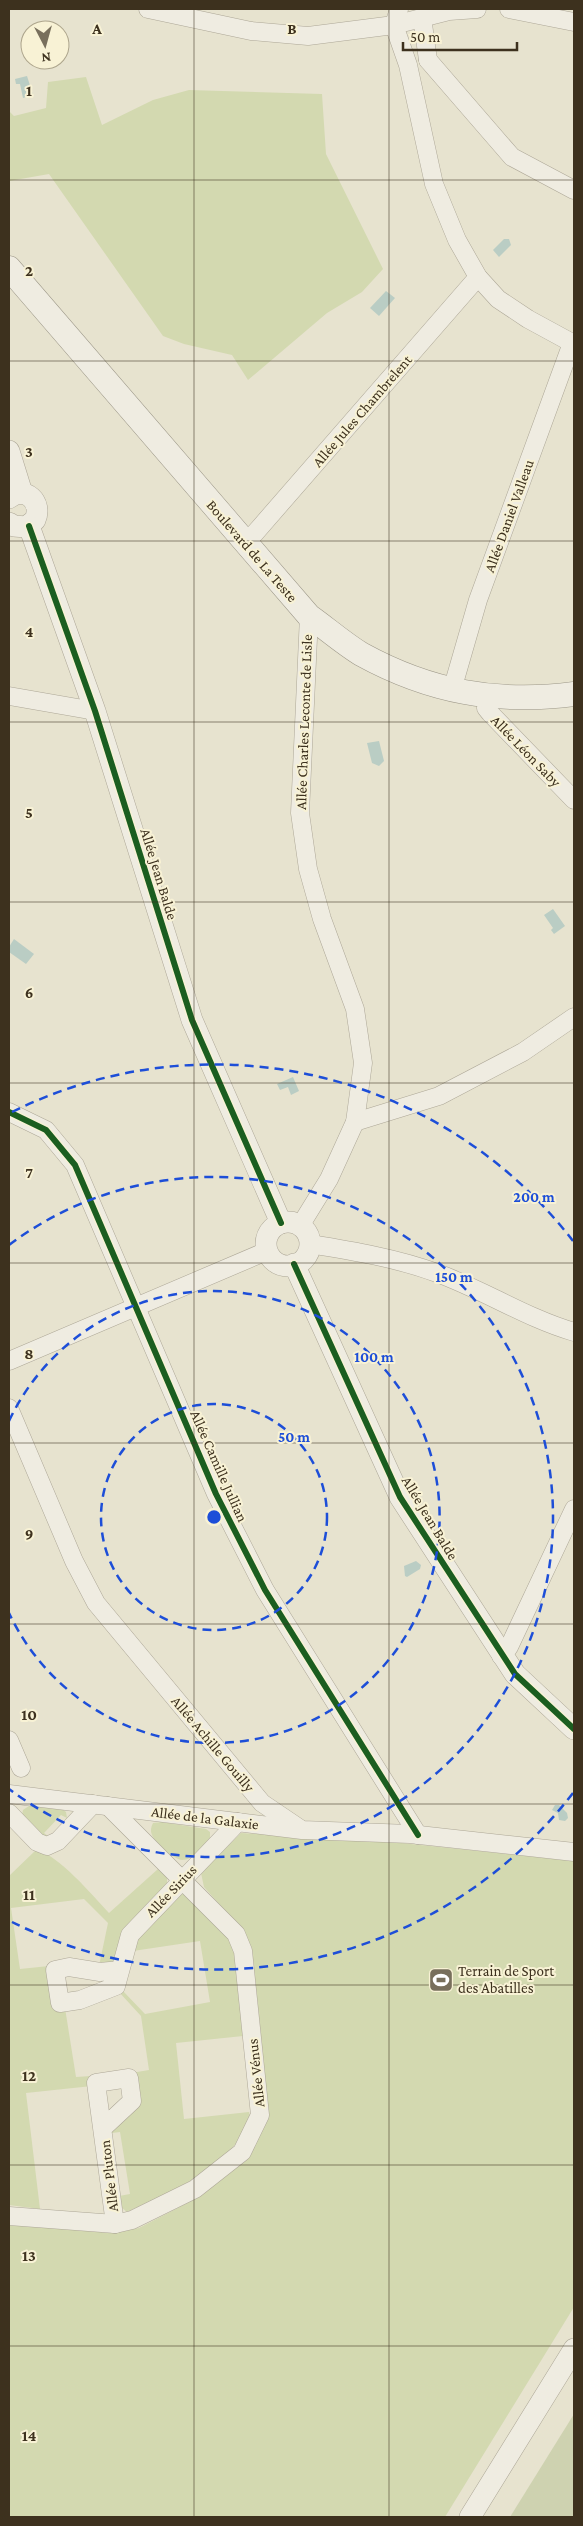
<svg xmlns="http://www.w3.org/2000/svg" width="583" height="2526" font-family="'Crimson Pro',serif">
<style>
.green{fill:#d3d9b0}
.cemetery{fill:#ced2b0}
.water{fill:#bacdc4}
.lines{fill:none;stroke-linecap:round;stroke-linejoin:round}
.minor-casing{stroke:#ada797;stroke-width:19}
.tertiary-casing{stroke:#ada797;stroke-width:22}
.secondary-casing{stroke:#9c9788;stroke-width:25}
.minor{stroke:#efece1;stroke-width:18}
.tertiary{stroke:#efece1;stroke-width:21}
.secondary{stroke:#efece1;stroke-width:24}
.cycleway-casing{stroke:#f8f2d5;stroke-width:9}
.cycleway{stroke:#1b5e20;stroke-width:6}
.grid{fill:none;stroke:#3d311e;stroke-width:1;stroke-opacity:0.55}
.ring{fill:none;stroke:#1d4ed8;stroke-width:2.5;stroke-dasharray:9 6}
.labels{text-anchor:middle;stroke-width:4;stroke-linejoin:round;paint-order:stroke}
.street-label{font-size:15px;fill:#3d311e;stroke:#f8f2d5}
.poi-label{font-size:15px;fill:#3d311e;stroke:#f8f2d5;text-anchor:start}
.grid-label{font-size:16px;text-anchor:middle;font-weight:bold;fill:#3d311e;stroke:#f8f2d5;stroke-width:4;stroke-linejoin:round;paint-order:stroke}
.centre{fill:#1d4ed8;stroke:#f8f2d5;stroke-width:2.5}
.ring-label{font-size:15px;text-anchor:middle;font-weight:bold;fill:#1d4ed8;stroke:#f8f2d5;stroke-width:4;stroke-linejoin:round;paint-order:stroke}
</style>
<rect width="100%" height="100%" fill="#e7e3cf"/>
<!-- green -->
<g class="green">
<polygon points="86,77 102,125 153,100 189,90 322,94 326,154 383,269 362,292 327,313 248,380 232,355 184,344 163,336 49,174 9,181 9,111 14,116 46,108 48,82"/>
<polygon points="29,1806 62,1809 66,1812 67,1818 61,1815 44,1833 49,1837 43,1838 22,1815 23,1810"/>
<path d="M162 1822 206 1829 210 1832V1838C205 1846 193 1860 182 1860 173 1859 155 1843 152 1835 150 1831 151 1827 153 1823Z"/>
<polygon points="241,1833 401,1843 574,1861 574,2307 445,2517 9,2517 9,2224 110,2233 139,2228 199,2197 241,2164 249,2156 269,2115 252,1950 244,1932 204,1887 201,1873"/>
<path d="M36 1850C58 1854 93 1896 109 1913L158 1869 167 1876V1883L128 1925 115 1960 110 1967 99 1966 108 1923 84 1899 11 1908 20 1969 49 1966 65 2008 76 2077 91 2076 92 2086 26 2093 40 2209 9 2205V1876Z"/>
<path d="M184 1894 229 1939 234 1951 243 2036 176 2043 184 2119 249 2112 250 2116C246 2124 243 2134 238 2141 211 2176 165 2194 127 2212L121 2207 119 2196 130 2194 120 2132 112 2133 111 2127 138 2104 131 2073 149 2070 141 2016 119 1992 122 1990 145 2014 210 2002 200 1941 133 1951 135 1943 176 1895Z"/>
</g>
<!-- cemetery -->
<polygon class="cemetery" points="574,2414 574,2517 510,2517"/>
<!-- water -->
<g class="water">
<polygon points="27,76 33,95 23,98 20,84 16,84 15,79"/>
<polygon points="504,239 509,239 511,245 499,257 493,250"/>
<polygon points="386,291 395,298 379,316 370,308"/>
<polygon points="379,741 384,761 379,766 372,763 367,743"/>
<polygon points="553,909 565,926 554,934 551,930 553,928 544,915"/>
<polygon points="14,939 34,954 26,964 9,952 9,947"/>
<polygon points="293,1077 299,1091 291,1095 288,1087 280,1090 277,1084"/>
<polygon points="416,1561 421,1565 420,1569 407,1577 405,1576 404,1566"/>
<polygon points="555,1805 559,1805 567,1813 568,1818 565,1821 559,1820 558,1813 552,1810"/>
</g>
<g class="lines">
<defs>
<g id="minor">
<polyline points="148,9 251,31 308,36 394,25 449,11 477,9"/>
<polyline points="399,9 394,25 408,65 434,184 457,240 478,277 498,299 528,319 574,344"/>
<polyline points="509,9 574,22"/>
<polyline points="422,17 428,60"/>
<polyline points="428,60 512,157 574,190"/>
<polyline points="243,542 255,533 478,277"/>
<polyline points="452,690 478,600 572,343"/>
<polyline points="9,696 95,711"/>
<polyline points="488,697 486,708 490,713 574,800"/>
<polyline points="9,1112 46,1130 75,1165 216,1494 265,1590 418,1835"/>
<polyline points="355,1122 439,1096 523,1052 574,1017"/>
<polyline points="300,1226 329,1179 355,1122 363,1063 355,1009 322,919 308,869 300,813 309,616"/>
<path d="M310 1244C353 1251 396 1258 437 1273 484 1290 526 1318 574 1332"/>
<polyline points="9,1361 267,1251"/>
<polyline points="9,1408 74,1561 96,1603 262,1803 299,1828"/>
<polyline points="501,1656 509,1647 574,1509"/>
<polyline points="9,1740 21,1768"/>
<polyline points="9,1794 302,1830 410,1834 574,1852"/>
<polyline points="9,1813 37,1842 47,1846 58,1841 93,1804"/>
<polyline points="120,1970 100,1972 69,1967 55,1970 60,2003 80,2000 116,1986 130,1935 238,1822"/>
<polyline points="103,2128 132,2101 129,2078 96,2083 115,2224"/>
<polyline points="9,2216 115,2224 132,2220 195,2189 242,2152 260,2115 243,1951 236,1934 108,1806"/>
</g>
<g id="tertiary">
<polyline points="9,451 22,493"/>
<path d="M9 498C25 485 43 502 35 520L26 527 14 526 9 523"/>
<polyline points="29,526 95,711 192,1020 281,1223"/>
<circle cx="288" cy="1244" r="22"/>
<polyline points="294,1264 400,1497 515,1674 574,1729"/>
<polyline points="470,2517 574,2349"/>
</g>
<path id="secondary" d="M9 268 309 616C326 628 343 643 361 654 430 692 497 704 574 694"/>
</defs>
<!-- minor casing -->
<use href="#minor" class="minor-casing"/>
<!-- tertiary casing -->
<use href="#tertiary" class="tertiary-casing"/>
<!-- secondary casing -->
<use href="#secondary" class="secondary-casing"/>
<!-- minor -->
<use href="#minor" class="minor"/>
<!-- tertiary -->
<use href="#tertiary" class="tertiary"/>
<!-- secondary -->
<use href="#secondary" class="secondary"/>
<defs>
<g id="cycleway">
<polyline points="29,526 95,711 192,1020 281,1223"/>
<polyline points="9,1112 46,1130 75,1165 216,1494 265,1590 418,1835"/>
<polyline points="294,1264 400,1497 515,1674 574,1729"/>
</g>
</defs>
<!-- cycleway casing -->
<use href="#cycleway" class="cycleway-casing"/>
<!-- cycleway -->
<use href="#cycleway" class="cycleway"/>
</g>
<!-- grid -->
<path class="grid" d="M194 9V2517M389 9V2517M9 180H574M9 361H574M9 541H574M9 722H574M9 902H574M9 1083H574M9 1263H574M9 1443H574M9 1624H574M9 1804H574M9 1985H574M9 2165H574M9 2346H574"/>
<!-- distance rings -->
<g class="ring">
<circle cx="214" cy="1517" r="113"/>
<path d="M9 1421A226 226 0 1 1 9 1613"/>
<path d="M9 1245A340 340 0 1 1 9 1789"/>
<path d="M573 1793A453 453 0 0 1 12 1922M12 1112A453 453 0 0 1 573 1241"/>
</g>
<!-- icons -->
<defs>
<symbol id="stadium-square" viewBox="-11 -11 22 22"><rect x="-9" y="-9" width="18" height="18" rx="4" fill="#786f5c" stroke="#f8f2d5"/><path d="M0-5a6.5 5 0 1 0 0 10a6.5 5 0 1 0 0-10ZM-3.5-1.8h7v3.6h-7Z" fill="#fff"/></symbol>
</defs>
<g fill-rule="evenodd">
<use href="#stadium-square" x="427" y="1966" width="28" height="28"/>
</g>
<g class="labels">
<!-- street labels -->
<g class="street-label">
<text transform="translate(362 411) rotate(-49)" y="5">Allée Jules Chambrelent</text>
<text transform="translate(509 516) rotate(-70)" y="5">Allée Daniel Valleau</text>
<text transform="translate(252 551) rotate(49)" y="5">Boulevard de La Teste</text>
<text transform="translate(304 722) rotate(-88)" y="5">Allée Charles Leconte de Lisle</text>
<text transform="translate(526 751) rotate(46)" y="5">Allée Léon Saby</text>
<text transform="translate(159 874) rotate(73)" y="5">Allée Jean Balde</text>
<text transform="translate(219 1466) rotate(66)" y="5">Allée Camille Jullian</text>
<text transform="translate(430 1518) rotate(59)" y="5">Allée Jean Balde</text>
<text transform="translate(213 1744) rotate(50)" y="5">Allée Achille Gouilly</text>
<text transform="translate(205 1818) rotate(7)" y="5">Allée de la Galaxie</text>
<text transform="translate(171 1891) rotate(-46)" y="5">Allée Sirius</text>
<text transform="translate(256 2073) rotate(-96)" y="5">Allée Vénus</text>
<text transform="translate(109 2176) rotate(-97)" y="5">Allée Pluton</text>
</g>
<!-- poi labels -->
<g class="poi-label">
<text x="458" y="1976">Terrain de Sport<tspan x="458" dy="17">des Abatilles</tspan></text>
</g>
</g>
<g class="grid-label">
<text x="97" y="34">A</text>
<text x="292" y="34">B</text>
<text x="29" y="96">1</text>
<text x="29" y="276">2</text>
<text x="29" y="457">3</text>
<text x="29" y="637">4</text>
<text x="29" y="818">5</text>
<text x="29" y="998">6</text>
<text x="29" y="1178">7</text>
<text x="29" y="1359">8</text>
<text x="29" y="1539">9</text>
<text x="29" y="1720">10</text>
<text x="29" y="1900">11</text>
<text x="29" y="2081">12</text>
<text x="29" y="2261">13</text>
<text x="29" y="2441">14</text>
</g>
<circle cx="214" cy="1517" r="8" class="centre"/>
<g class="ring-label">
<text x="534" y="1202">200 m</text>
<text x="454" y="1282">150 m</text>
<text x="374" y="1362">100 m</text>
<text x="294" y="1442">50 m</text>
</g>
<!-- border -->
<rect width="583" height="2526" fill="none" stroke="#3d311e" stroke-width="20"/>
<!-- north arrow -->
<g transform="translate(45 45) rotate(174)"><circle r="24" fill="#f8f2d5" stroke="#ada58c"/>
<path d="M0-4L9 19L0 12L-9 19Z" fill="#786f5c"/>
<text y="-8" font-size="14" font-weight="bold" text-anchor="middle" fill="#3d311e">N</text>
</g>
<!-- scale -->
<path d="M403 42v8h114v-8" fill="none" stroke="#3d311e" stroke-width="2.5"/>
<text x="410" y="42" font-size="15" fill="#3d311e" stroke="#f8f2d5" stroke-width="4" paint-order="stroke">50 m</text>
</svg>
